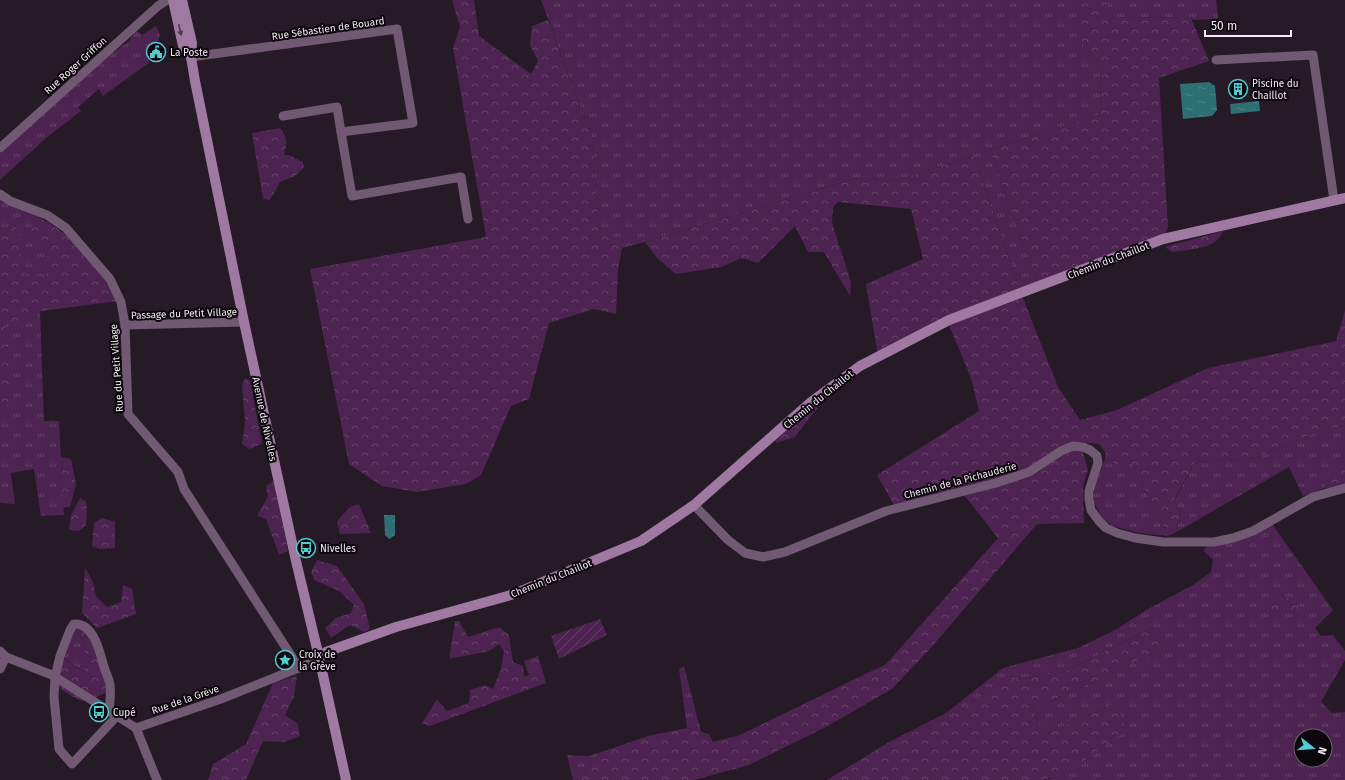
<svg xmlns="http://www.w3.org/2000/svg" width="1345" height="780" font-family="'Fira Sans',sans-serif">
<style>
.grass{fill:url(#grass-tufts);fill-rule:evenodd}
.forest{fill:url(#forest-crowns)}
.garden{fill:url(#garden-furrows)}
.water{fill:url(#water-ripples)}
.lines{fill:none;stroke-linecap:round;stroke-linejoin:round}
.street{stroke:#715973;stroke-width:9}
.secondary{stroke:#a079a3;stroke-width:10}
.oneway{fill:#4f3a50}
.labels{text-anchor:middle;stroke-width:4;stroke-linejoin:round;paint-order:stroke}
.street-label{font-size:10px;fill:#f2eaf3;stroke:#0c070c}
.poi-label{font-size:10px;fill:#f2eaf3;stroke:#0c070c;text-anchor:start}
</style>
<defs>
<pattern id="grass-tufts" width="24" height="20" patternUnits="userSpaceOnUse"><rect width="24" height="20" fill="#4d2351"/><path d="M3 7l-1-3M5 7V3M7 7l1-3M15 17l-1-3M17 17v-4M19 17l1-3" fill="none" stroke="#67436a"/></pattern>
<pattern id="forest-crowns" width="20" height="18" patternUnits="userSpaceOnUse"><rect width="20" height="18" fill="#4d2351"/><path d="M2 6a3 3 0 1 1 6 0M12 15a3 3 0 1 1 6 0" fill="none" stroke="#67436a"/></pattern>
<pattern id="garden-furrows" width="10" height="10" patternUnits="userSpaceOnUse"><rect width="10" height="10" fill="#4d2351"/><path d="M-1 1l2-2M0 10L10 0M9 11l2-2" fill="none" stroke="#67436a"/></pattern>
<pattern id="water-ripples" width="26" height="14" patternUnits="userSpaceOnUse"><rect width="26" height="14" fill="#2d6f72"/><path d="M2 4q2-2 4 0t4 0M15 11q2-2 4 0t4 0" fill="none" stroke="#4c8487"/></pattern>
</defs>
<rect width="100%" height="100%" fill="#251a26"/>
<!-- grass -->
<g class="grass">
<polygon points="541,0 1090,0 1091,2 1083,46 1100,62 1101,114 990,150 1039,286 1021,293 974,156 895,181 857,178 645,242 622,248 599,233 592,138"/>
<polygon points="1107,0 1216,0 1218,19 1193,20 1191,18 1107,17"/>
<polygon points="156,26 160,35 158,41 145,51 150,62 103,96 99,89 78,107 81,111 46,138 0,180 0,152 88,71 129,41 135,32 137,31 142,35"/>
<polygon points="0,197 49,223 116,301 40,311 44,421 59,421 64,515 41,516 34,469 11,473 15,504 0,503"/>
<polygon points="1345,426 1345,480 1303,496 1289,467 1175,533 1181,513 1174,501 1195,462 1256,458 1323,429"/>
<polygon points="1105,452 1114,464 1132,464 1168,536 1139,533 1113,526 1102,518 1094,502 1094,490 1105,459"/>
<path d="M1270 521 1333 610 1315 628 1321 636 1333 635 1345 651V660L1321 702 1332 713 1345 712V780H1042L1050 779 1114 704 1043 735 1033 709 1087 685 1160 650 1152 628 1064 672 1021 679 1008 676 951 717 889 742 946 713 1003 668 1078 648 1117 629 1146 610 1193 585 1211 572 1213 560 1203 550 1214 542ZM1301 736H1325V760H1301Z"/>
<polygon points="74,630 85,643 85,673 62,657"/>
<polygon points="684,666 701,732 687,728 679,669"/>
<polygon points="601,752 580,780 573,780 567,755 589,756"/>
</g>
<!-- forest -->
<g class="forest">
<polygon points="452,0 474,0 479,36 531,74 538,61 530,45 532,26 548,20 592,138 599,232 622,248 618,270 616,314 594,309 549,323 529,399 511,406 481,475 466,484 417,492 382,486 349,464 310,269 486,237 453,48 460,27"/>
<polygon points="1090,0 1107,0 1107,17 1191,18 1209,61 1159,78 1168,227 1163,239 1039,286 990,150 1101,114 1100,62 1083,46 1078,10 1090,2"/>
<path d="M280 128C288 138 287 144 284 155H289L303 162 304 168 295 176 280 182 270 200 263 199 252 133Z"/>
<polygon points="974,156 1021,293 878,356 866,284 923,259 911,209 838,202 833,207 832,223 851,282 850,296 824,252 808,252 795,226 758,263 741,258 722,267 676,274 657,258 645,242 857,178 895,181"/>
<polygon points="32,214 49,223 74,240 101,273 116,301 40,311 26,318 5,325 11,393 7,407 0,406 0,231 14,225 23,241 19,254 22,273 46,277 48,251 31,236"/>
<path d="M1223 231C1216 250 1190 249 1172 252L1165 247Z"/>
<polygon points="1023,298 1058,387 1080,420 1117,410 1208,368 1336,341 1345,310 1345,426 1323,429 1256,458 1195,462 1174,500 1181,513 1175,533 1168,536 1132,464 1114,464 1099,444 1080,442 1088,470 1083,486 1084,523 1037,524 929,650 892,689 824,728 749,765 694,780 580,780 601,752 648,736 687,728 709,734 713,742 740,735 886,664 998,538 964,495 894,505 877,475 979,411 971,378 949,325"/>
<polygon points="245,378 250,380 262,444 249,449 242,444 245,422 242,385"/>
<polygon points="817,402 821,403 795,437 776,443 775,439"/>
<polygon points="61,457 71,459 76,484 70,507 63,507"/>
<polygon points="1345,467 1345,484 1331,489 1325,488 1324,477 1333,469"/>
<polygon points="274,481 288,551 279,555 266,519 257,516 268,496 266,486"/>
<polygon points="80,498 86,502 87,508 86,525 79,531 69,530 71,515"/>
<polygon points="359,504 371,533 340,534 337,521 350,507"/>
<polygon points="102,518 115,522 115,548 99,549 92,546 94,523"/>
<polygon points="317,560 337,566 364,604 370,629 364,632 350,625 331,638 325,628 336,618 351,613 354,605 339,591 314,580 311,572"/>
<polygon points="85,568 93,582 96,596 107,607 121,602 123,585 132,589 136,614 97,628 82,613"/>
<polygon points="1294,597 1299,607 1297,612 1275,615 1269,608 1275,601"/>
<polygon points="455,621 459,621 468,637 499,627 509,635 513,662 523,666 524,677 529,675 524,661 538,656 546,683 430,726 422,723 437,699 447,711 469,703 470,690 485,685 493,689 501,668 504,651 499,644 489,651 449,659"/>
<path d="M1152 628 1164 638 1160 650 1087 685 1033 709 1043 735 1114 704C1121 713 1126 722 1123 733L1072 769C1062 773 1052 778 1042 780H827L889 742 951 717 1008 676 1021 679 1064 672Z"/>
<path d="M78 629 85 631 94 636 110 691 91 699 81 701C54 686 53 687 60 656L84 673 85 643 74 630Z"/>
<polygon points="297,676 294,696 285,715 298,724 300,736 284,742 263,741 246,780 208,780 213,764 246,744 273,683"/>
</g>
<!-- garden -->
<polygon class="garden" points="600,619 607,635 559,659 551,636"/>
<!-- water -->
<g class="water">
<polygon points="1209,82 1215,86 1217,110 1212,116 1183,119 1180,84"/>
<polygon points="1259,101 1260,111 1231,114 1230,104"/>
<polygon points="384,515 395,515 395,535 391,538 389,539 385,535"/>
</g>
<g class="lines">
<!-- street -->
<g class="street">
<polyline points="191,57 397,29 413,123 341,132 352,196 461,177 468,219"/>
<polyline points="1216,60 1313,55 1334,200"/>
<polyline points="283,116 337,107 341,132"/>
<polyline points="0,148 158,6 167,0"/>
<polyline points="0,194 10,201 47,215 66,228 110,279 121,302 125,325 128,414 178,472 184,489 299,668"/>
<polyline points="125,325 244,322"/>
<polyline points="694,505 728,540 745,553 763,557 785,552 886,511 996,483 1029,472 1061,451 1073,446 1083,447 1090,450 1097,456 1098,463 1089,491 1089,499 1091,510 1099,521 1106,528 1117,533 1135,538 1163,542 1214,542 1233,538 1253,531 1313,497 1345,488"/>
<polyline points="0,651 6,657 52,675 136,728 221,699 311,663 319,657"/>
<polyline points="0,669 6,657"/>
<path d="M109 710C110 702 111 693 110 685 109 679 106 673 104 667 100 653 94 622 74 624L70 630 60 656 55 677 54 697 59 749 72 764 117 716"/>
<polyline points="136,728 157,780"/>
</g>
<!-- secondary -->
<g class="secondary">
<polyline points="173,0 183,46 191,57"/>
<polyline points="182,0 192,43 191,57 195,81 244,322 296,561 319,657 346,780"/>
<polyline points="319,657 326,652 396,627 511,595 641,541 694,505 811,402 860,366 949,320 1163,239 1345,198"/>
</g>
</g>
<!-- one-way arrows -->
<defs><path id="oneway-solid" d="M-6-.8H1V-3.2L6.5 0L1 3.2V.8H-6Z"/></defs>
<use class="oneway" href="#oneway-solid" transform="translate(180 30) rotate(78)"/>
<!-- icons -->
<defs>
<symbol id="civic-ring" viewBox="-11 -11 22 22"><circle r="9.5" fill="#0c070c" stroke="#51ccd1" stroke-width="1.5"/><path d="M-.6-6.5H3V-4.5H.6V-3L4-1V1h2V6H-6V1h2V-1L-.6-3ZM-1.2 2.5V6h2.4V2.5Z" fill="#51ccd1"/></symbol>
<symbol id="building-ring" viewBox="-11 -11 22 22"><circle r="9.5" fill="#0c070c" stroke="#51ccd1" stroke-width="1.5"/><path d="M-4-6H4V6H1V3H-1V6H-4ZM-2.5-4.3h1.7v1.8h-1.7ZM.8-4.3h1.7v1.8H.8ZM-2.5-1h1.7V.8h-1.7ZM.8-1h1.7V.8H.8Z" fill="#51ccd1"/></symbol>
<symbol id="bus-ring" viewBox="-11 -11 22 22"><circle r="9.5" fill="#0c070c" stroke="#51ccd1" stroke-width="1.5"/><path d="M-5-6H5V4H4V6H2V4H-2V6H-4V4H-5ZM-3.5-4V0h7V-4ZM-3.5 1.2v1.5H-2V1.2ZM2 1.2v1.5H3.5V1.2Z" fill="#51ccd1"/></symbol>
<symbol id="sight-ring" viewBox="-11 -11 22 22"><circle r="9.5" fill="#0c070c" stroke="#51ccd1" stroke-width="1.5"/><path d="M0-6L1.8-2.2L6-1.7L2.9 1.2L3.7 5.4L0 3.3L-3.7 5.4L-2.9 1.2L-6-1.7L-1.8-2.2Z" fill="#51ccd1"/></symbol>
</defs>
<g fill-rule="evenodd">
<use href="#civic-ring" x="145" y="41" width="22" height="22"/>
<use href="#building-ring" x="1227" y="78" width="22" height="22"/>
<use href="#bus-ring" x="295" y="537" width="22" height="22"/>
<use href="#sight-ring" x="274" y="649" width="22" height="22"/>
<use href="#bus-ring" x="88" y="701" width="22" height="22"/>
</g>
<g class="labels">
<!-- street labels -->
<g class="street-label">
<text transform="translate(328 28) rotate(-8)" y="4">Rue Sébastien de Bouard</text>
<text transform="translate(75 65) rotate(-42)" y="4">Rue Roger Griffon</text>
<text transform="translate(1108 260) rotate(-21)" y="4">Chemin du Chaillot</text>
<text transform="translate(184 313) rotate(-2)" y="4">Passage du Petit Village</text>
<text transform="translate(116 368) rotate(-94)" y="4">Rue du Petit Village</text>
<text transform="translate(818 399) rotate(-39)" y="4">Chemin du Chaillot</text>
<text transform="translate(265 419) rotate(78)" y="4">Avenue de Nivelles</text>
<text transform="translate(960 480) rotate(-15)" y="4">Chemin de la Pichauderie</text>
<text transform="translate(551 578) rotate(-22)" y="4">Chemin du Chaillot</text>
<text transform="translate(185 699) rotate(-19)" y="4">Rue de la Grève</text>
</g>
<!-- poi labels -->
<g class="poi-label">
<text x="170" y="56">La Poste</text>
<text x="1252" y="87">Piscine du<tspan x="1252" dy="12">Chaillot</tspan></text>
<text x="320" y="552">Nivelles</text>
<text x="299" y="658">Croix de<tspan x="299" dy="12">la Grève</tspan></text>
<text x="113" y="716">Cupé</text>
</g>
</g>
<!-- north arrow -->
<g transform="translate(1313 748) rotate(107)"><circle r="19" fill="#0c070c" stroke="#686268"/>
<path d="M0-3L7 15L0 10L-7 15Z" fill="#51ccd1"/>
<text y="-6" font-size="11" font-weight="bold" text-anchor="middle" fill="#f2eaf3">N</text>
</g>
<!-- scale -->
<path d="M1205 30v6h86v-6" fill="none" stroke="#f2eaf3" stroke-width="2"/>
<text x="1211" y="30" font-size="12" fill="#f2eaf3" stroke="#0c070c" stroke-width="3" paint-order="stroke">50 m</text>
</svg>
